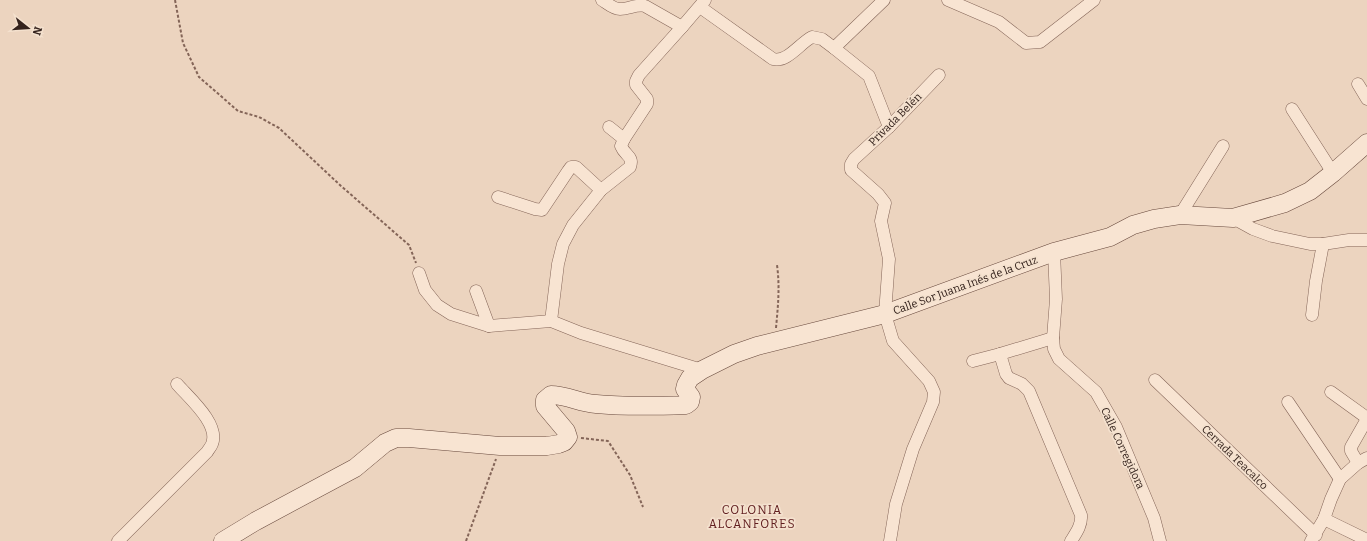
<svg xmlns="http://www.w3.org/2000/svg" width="1367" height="541" font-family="Bitter,serif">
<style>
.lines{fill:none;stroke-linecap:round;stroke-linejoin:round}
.street-casing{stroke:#846558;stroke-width:13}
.secondary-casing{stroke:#66473b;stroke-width:19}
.path{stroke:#846558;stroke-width:2;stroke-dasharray:3 2;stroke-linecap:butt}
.street{stroke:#f8e4d2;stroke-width:12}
.secondary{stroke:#f8e4d2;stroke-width:18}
.labels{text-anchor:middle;stroke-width:3.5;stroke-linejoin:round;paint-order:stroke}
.street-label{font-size:11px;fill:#34221c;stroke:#f4e1ce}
.neighbourhood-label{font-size:12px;letter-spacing:1px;fill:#601d1e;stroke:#f4e1ce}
</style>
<rect width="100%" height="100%" fill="#ecd4bf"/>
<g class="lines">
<defs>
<g id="street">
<path d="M602 0C607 3 613 9 620 9 629 9 636 4 645 6L682 27 705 0"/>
<polyline points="948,0 999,22 1026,43 1040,42 1094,0"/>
<path d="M700 7 773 59C787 63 800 43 812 37L822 39 834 48 869 76 889 127"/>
<polyline points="834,48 884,0"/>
<polyline points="1358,84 1367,99"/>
<polyline points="1292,109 1333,173"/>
<polyline points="609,127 624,139"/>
<polyline points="498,197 535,209 542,210 568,171 571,167 576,167 601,190"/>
<polyline points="1180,215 1223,146"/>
<polyline points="1233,218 1253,229 1272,236 1310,244 1323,244 1349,240 1367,240"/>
<polyline points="1054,252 1056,299 1053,338 1054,349 1059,359 1096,392 1116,427 1154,518 1160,541"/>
<polyline points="419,273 425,290 437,305 451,314 489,326 551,321 581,333 702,370"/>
<polyline points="476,291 489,326"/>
<polyline points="1312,315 1316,281 1323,244"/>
<path d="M551 321 558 264 563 244 573 225 601 190 630 167C634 156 625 156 621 146L624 139 647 104V99L636 85V81L639 75 682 27"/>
<polyline points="1000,354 1053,338"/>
<path d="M973 361 1000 354 1006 374 1009 378 1022 384 1029 391 1081 515C1082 525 1076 533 1071 541"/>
<polyline points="1155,380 1316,535"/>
<polyline points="1331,392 1367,418"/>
<polyline points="1288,402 1340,479"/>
<polyline points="1358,463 1351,451 1351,447 1367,419"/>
<polyline points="1324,519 1367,540"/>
<path d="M118 541 207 452C208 450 211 447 212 444 220 424 189 398 177 384"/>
<polyline points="890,541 896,504 913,449 933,402 934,392 929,381 893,341 885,314 889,259 881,221 885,203 878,194 851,170 851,164 854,159 889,127 939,75"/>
<polyline points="1311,541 1324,519 1331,499 1340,479 1358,463 1367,458"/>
</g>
<path id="secondary" d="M223 541 256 521 355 468 385 443 396 438H409L500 446H547L559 444 564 442 568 437 566 431 545 406V400L551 395C566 395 581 403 596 404 625 407 658 406 686 405L690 402 691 397 685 389 686 385 690 378 702 370 734 354 757 346 885 314 1054 252 1110 237 1133 225 1154 219 1180 215 1233 218 1285 203 1310 191 1333 173 1367 143"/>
</defs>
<!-- street casing -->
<use href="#street" class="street-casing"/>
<!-- secondary casing -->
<use href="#secondary" class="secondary-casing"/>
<!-- path -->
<g class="path">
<polyline points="175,0 183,43 199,77 238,111 259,117 279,128 341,186 409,245 416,263"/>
<path d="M776 328C778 306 780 287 777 265"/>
<polyline points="581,438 608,441 630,475 643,507"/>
<polyline points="466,541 496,459"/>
</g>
<!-- street -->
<use href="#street" class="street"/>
<!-- secondary -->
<use href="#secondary" class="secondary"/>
</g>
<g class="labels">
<!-- street labels -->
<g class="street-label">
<text transform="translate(895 119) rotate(-45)" y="4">Privada Belén</text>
<text transform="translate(965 285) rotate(-20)" y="4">Calle Sor Juana Inés de la Cruz</text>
<text transform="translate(1123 448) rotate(65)" y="4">Calle Corregidora</text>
<text transform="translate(1235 457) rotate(44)" y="4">Cerrada Teacalco</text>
</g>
<!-- neighbourhood labels -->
<g class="neighbourhood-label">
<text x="752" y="514">COLONIA<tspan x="752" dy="14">ALCANFORES</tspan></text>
</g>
</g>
<!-- north arrow -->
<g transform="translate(28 28) rotate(107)" stroke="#f4e1ce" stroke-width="3" paint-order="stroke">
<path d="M0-3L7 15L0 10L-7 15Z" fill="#34221c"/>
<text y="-6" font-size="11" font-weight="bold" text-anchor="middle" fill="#34221c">N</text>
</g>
</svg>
